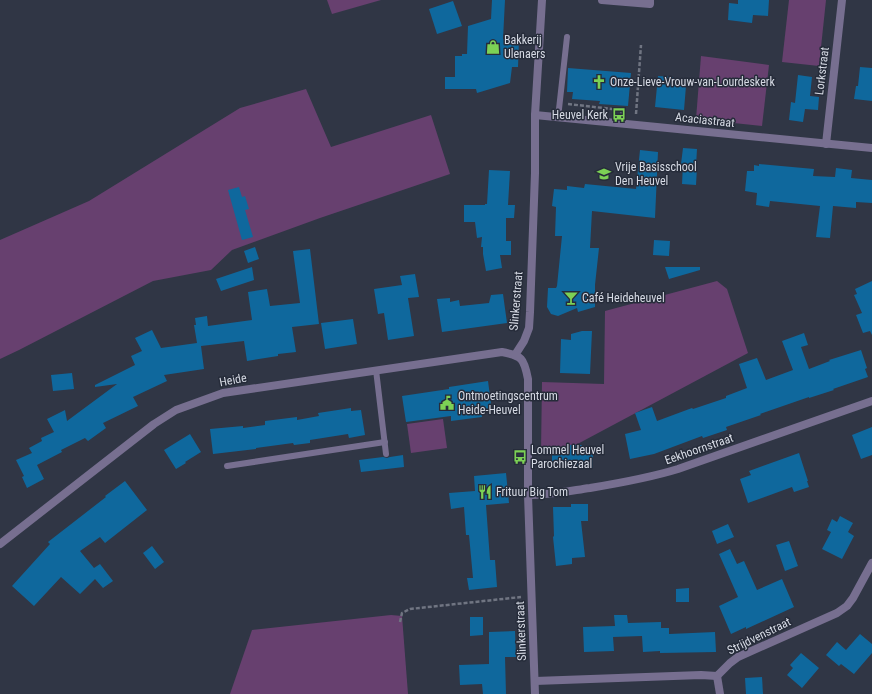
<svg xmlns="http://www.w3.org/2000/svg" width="872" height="694" font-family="'Roboto Condensed',sans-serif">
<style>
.green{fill:#67406f}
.building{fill:#0f689d}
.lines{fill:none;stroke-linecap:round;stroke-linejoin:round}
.path{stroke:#707582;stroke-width:2.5;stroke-dasharray:4 2;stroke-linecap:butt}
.lane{stroke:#776f90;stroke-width:6}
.street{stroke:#776f90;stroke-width:8}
.labels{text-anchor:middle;stroke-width:3;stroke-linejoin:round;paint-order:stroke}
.poi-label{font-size:12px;fill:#d6dae4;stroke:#262c3a;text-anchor:start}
.street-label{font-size:12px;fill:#d6dae4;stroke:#262c3a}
</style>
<rect width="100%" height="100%" fill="#303645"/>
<!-- green -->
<g class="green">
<polygon points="327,0 381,0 332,14"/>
<polygon points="789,0 826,0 819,66 782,62"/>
<polygon points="701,56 769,65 762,126 696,119"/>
<polygon points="306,89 331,147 431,115 450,174 320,218 232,250 211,270 153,281 19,350 0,359 0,240 89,201 240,108"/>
<polygon points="717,281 727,289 748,353 570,448 541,451 542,382 604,384 605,311"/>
<polygon points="443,419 447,448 411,453 407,424"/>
<polygon points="391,615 402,616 408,694 230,694 252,630"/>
</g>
<!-- building -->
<g class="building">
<polygon points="492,0 505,0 503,39 519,39 518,67 512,67 510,83 477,93 476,89 445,89 445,77 455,77 455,56 462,56 462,54 467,54 468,26 491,19"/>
<polygon points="738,0 769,0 768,16 753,15 752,23 728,20 729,3 738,4"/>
<polygon points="453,1 462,26 437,34 429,9"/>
<polygon points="860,67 872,68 872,101 854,99 856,86 858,86"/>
<polygon points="568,68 631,73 628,106 599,104 600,101 572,99 573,92 567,92"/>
<polygon points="798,75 812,77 810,96 819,97 818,110 805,109 803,122 789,120 791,102 795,103"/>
<polygon points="658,76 673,77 672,85 686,86 684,110 655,107"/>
<polygon points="683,148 697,149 696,166 697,167 696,185 682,184 683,164 681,164"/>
<polygon points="640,150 658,152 655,218 592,211 590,248 599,248 595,285 595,307 578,312 577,308 558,316 551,314 547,307 548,288 556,288 557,286 562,236 555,236 556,207 552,206 554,189 567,190 567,186 584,188 585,184 636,189"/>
<polygon points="759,164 814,169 813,176 835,177 836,168 852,170 851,178 872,180 872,203 856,202 856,208 833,206 830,238 816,237 820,206 770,201 769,207 756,205 757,193 745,191 747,171 754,171 754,165 759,166"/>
<polygon points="489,170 510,171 508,205 515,205 514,218 506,218 506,241 511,241 511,255 500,255 502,268 486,271 483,254 483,247 481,247 482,237 477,238 475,222 464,222 464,205 485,205 485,204 487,204"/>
<polygon points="239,187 242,197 245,196 249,209 245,210 253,237 242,240 228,190"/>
<polygon points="654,240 670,241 669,256 653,255"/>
<polygon points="255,247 259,259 248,263 244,251"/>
<polygon points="310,249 319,324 292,327 296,352 278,354 278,356 247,361 244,341 201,346 204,369 164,375 167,381 133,397 138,406 103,423 106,428 88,441 85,438 61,450 62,452 37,465 44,479 27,488 22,477 24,476 16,460 32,453 29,448 42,441 41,438 54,432 47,419 65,410 67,421 117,384 95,387 95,385 135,365 131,356 142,351 135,338 152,330 161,348 197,343 194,325 196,325 195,318 207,316 208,326 252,320 248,292 267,289 270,306 300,303 293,251"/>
<polygon points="252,267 254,280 221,291 216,279"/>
<polygon points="665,267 700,267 700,270 669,279"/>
<polygon points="415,274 419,297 408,298 414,336 388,340 384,313 378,314 374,289 402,285 400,276"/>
<polygon points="872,281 872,335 870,331 863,333 856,315 862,313 854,295 857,294 855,289"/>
<polygon points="503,294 507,323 442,332 437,299 450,298 450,302 459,300 460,306 489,303 491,295"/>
<polygon points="353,319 357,344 325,349 321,323"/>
<polygon points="582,331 592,331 590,374 560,373 561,339 571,340 571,334"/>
<polygon points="804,333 808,345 801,347 809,369 830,361 829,360 861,350 867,368 865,369 868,377 833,389 834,390 809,398 809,397 760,414 761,415 726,427 727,430 703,438 702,436 654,454 630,459 625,434 641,430 635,413 652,407 657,421 692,408 693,409 726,398 726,396 747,388 739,364 757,358 766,380 793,370 782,341"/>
<polygon points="72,373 74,389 53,391 51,375"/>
<polygon points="488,381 492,411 482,412 482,417 451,421 451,416 406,422 402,396 449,389 449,387"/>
<polygon points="351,408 351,411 361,410 365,435 349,438 348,434 310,440 310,443 294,445 293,443 256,448 256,449 213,454 210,429 243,426 243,428 265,425 265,421 297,417 297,420 319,416 318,413"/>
<polygon points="872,427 872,455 861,459 852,435"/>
<polygon points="190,434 201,452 185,462 186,463 176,469 164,450"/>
<polygon points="570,445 582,445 582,451 593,451 593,468 552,468 552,453 570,453"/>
<polygon points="799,453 808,481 807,481 809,487 794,492 792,487 748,503 740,479 751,475 749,471"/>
<polygon points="403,455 404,467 361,472 359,460 383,457 387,458 390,457"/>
<polygon points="506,473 509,503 486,505 490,560 495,560 497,587 469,590 467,578 473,578 469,535 466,535 464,507 451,509 449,493 475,491 474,476"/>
<polygon points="125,481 147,510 105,543 100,537 80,551 94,568 100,564 113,581 103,588 95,579 80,594 61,577 34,606 12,586 50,544 48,542 106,497 105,496"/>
<polygon points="571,504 588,504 588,521 581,521 585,557 572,558 572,564 556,566 553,537 554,536 553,507 571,507"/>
<polygon points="840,516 853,523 848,532 854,536 842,559 822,549 831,532 827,530 832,519 837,522"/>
<polygon points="728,524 734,537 717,544 712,531"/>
<polygon points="789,541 798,566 785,571 776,545"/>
<polygon points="152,546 164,562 155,569 143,553"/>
<polygon points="730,549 737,564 744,561 757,590 782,579 794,607 746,629 746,627 731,634 719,606 738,597 719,554"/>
<polygon points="689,588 689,602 676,602 676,589"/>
<polygon points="614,615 627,615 628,623 661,622 661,628 669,628 669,634 715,632 716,652 660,653 660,651 643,652 642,636 613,637 614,651 584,652 583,627 615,626"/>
<polygon points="470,617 483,617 483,635 470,636"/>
<polygon points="515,631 516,657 505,657 506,694 483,694 482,684 460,685 459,665 489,664 489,632"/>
<polygon points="860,634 872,644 872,653 854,674 841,664 839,666 826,655 837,642 846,650"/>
<polygon points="801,653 819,668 802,688 787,675 793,668 790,665"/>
<polygon points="762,677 763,694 746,694 745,678"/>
</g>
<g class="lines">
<!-- path -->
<g class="path">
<polyline points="568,104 621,110 622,114"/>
<polyline points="636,114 641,45"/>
<polyline points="400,622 402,613 410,609 521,597"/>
</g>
<!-- lane -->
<g class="lane">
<polyline points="558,118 567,37"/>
<polyline points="376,370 386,454"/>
<polyline points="227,466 385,442"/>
</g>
<!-- street -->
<g class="street">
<polyline points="602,0 650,4 650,0"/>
<polyline points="535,115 872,148"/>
<polyline points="826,144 842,0"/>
<polyline points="515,355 524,341 529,328 530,312 535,173 535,115 542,0"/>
<path d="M528 495C549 495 569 491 590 488 620 483 649 478 678 469L872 401"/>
<path d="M0 544 154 424 176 410 223 393 502 352C522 356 524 358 528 379V495L535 694"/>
<polyline points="717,676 720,694"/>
<polyline points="535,681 701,675 717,676 730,663 738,657 837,613 847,606 853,598 872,563"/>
</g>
</g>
<!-- icons -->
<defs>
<symbol id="shop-bare" viewBox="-9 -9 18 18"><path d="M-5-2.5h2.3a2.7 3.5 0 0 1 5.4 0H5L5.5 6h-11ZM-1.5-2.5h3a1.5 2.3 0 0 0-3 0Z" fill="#7cd155" stroke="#262c3a" stroke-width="2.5" paint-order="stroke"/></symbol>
<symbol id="church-bare" viewBox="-9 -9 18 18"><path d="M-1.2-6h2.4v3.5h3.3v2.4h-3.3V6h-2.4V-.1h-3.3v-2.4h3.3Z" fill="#7cd155" stroke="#262c3a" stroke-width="2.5" paint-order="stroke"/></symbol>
<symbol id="bus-bare" viewBox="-9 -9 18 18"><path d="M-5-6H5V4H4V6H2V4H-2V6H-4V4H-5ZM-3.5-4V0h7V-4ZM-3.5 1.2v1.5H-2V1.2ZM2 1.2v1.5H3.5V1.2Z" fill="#7cd155" stroke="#262c3a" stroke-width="2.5" paint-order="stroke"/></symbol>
<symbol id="school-bare" viewBox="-9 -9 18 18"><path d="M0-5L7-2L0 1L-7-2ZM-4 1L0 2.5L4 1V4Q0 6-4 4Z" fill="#7cd155" stroke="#262c3a" stroke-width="2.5" paint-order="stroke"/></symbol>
<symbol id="bar-bare" viewBox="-9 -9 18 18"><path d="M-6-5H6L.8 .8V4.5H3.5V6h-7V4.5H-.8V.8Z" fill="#7cd155" stroke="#262c3a" stroke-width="2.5" paint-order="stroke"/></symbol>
<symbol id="civic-bare" viewBox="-9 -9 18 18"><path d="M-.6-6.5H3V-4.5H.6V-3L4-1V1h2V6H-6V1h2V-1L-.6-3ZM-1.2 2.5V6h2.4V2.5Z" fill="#7cd155" stroke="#262c3a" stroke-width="2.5" paint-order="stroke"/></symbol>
<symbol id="restaurant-bare" viewBox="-9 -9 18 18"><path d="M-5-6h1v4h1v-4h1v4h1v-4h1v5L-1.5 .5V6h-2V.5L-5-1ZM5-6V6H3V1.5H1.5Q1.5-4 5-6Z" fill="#7cd155" stroke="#262c3a" stroke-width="2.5" paint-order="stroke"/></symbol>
</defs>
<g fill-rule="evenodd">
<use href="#shop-bare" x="483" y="37" width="20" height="20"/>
<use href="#church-bare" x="589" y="72" width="20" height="20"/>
<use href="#bus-bare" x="609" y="105" width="20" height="20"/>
<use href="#school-bare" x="594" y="164" width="20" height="20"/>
<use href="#bar-bare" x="561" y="288" width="20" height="20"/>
<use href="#civic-bare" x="437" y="393" width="20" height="20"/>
<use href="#bus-bare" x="510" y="447" width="20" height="20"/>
<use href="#restaurant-bare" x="475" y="482" width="20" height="20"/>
</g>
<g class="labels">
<!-- poi labels -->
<g class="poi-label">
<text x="504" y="44">Bakkerij<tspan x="504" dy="14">Ulenaers</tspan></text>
<text x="610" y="86">Onze-Lieve-Vrouw-van-Lourdeskerk</text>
<text x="608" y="119" text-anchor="end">Heuvel Kerk</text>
<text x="615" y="171">Vrije Basisschool<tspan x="615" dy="14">Den Heuvel</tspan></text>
<text x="582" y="302">Café Heideheuvel</text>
<text x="458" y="400">Ontmoetingscentrum<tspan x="458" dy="14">Heide-Heuvel</tspan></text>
<text x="531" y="454">Lommel Heuvel<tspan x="531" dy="14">Parochiezaal</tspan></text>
<text x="496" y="496">Frituur Big Tom</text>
</g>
<!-- street labels -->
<g class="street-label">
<text transform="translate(822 71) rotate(-83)" y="4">Lorkstraat</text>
<text transform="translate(705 120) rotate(6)" y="4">Acaciastraat</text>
<text transform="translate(516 301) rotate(-85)" y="4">Slinkerstraat</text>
<text transform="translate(233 380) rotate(-11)" y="4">Heide</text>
<text transform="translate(699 449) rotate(-19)" y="4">Eekhoornstraat</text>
<text transform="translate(521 631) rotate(-92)" y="4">Slinkerstraat</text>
<text transform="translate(759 636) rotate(-26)" y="4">Strijdvenstraat</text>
</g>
</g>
</svg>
